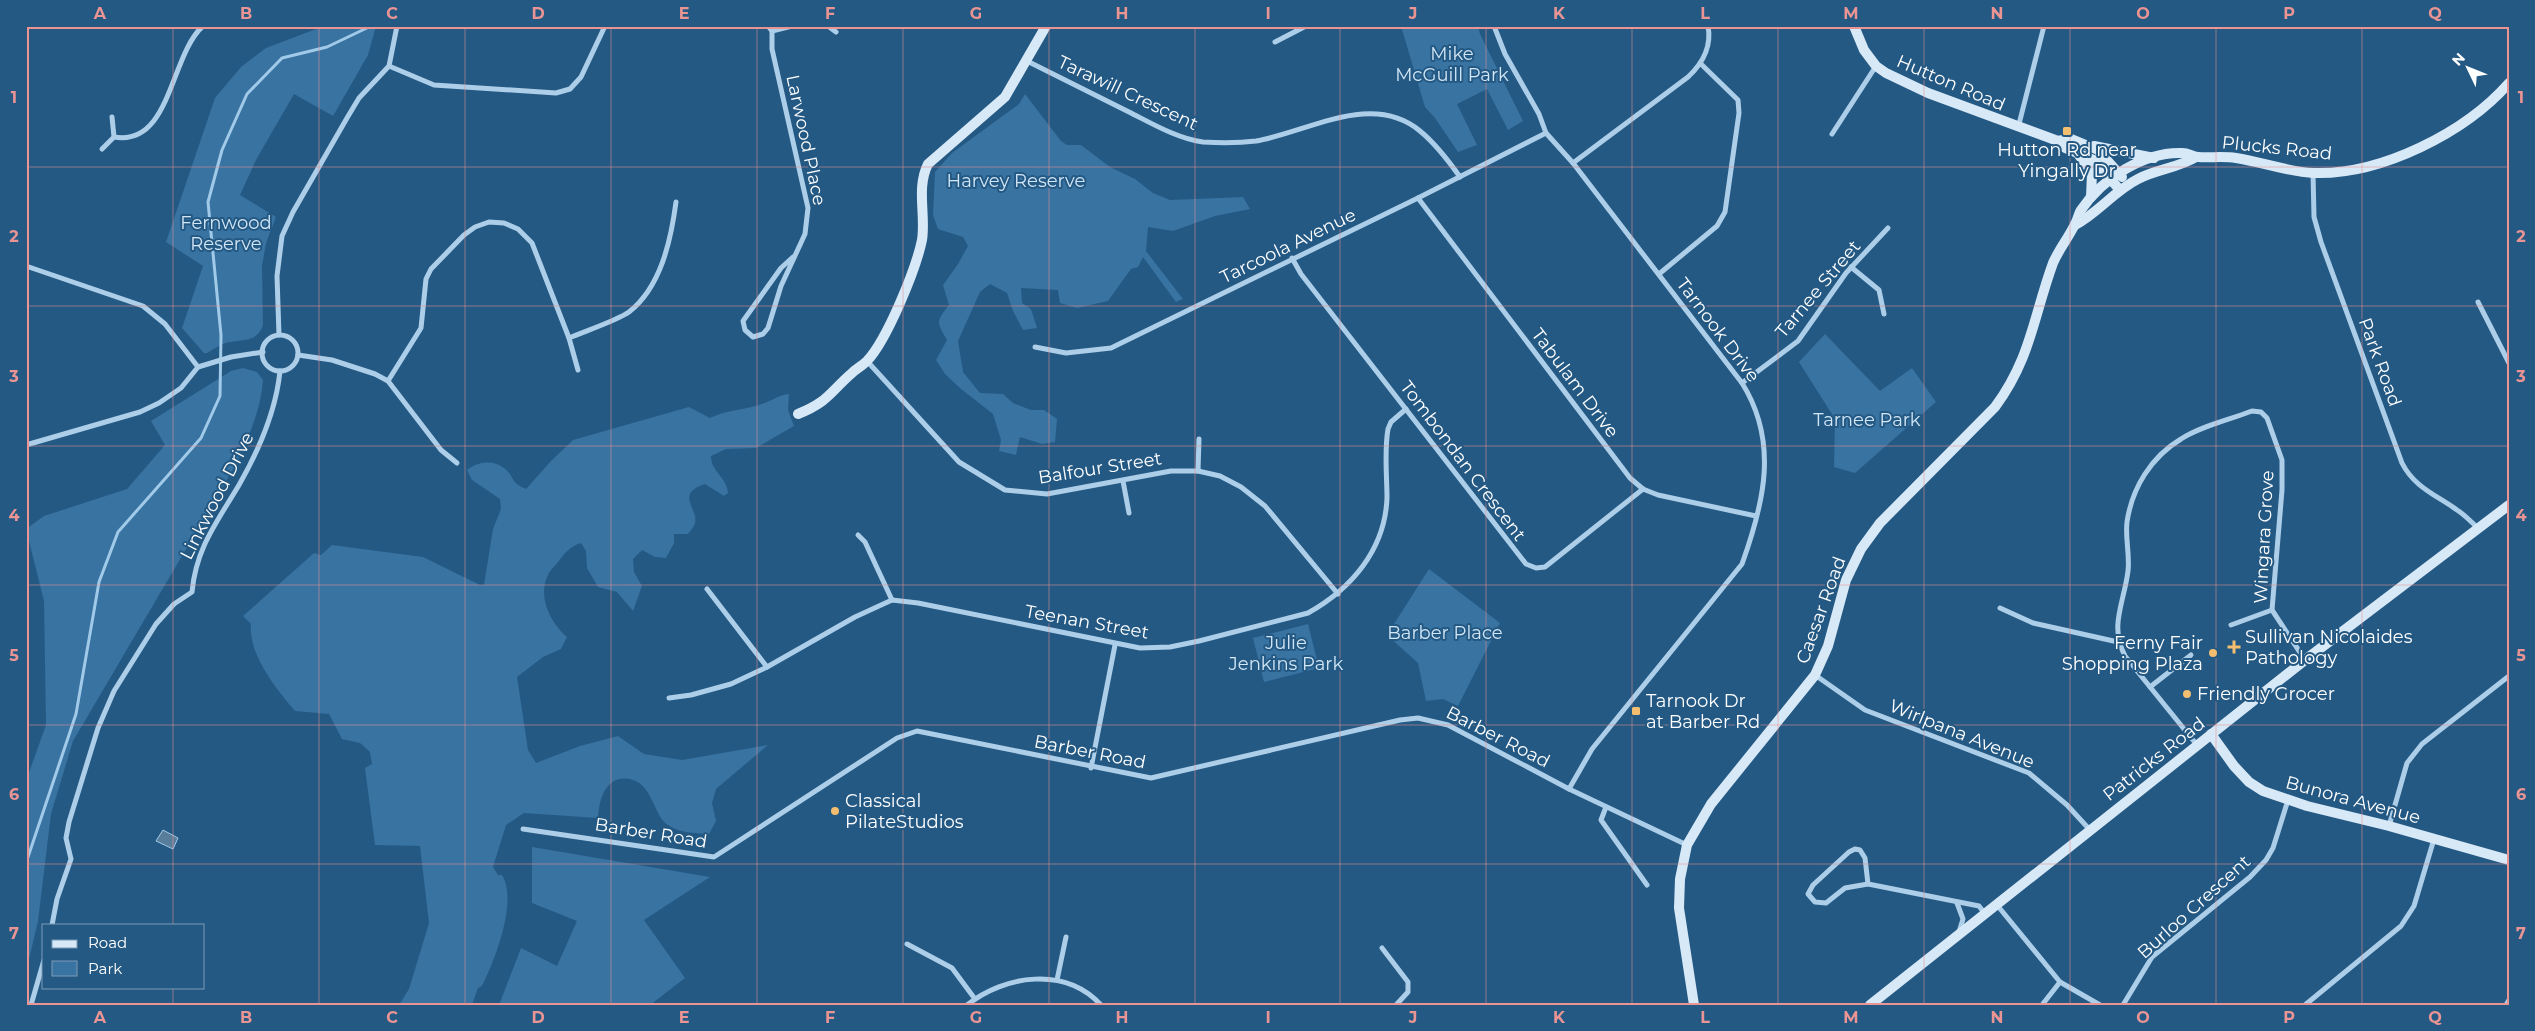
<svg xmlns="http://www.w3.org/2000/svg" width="2535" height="1031" font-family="Montserrat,sans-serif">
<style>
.green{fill:#3873a1}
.water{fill:#587d9b;stroke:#a1cae9}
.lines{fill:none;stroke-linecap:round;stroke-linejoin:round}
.stream{stroke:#a1cae9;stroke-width:3}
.street{stroke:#adcee8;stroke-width:5}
.secondary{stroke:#d7e8f7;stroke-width:10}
.grid{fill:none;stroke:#ea9494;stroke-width:1;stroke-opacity:0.55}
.poi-dot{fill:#f3be70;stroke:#245984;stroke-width:2}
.labels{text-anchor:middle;stroke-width:4;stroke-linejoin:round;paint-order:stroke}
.park-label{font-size:18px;fill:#d1e6f6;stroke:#245984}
.street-label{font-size:18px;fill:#fff;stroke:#245984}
.poi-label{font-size:18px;fill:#fff;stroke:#245984;text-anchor:start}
.neatline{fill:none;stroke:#ea9494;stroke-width:2}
.grid-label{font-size:16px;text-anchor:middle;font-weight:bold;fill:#ea9494}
</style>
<rect width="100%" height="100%" fill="#245984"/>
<!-- green -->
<g class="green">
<path d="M324 26H376L368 55 333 116 294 94 256 160 240 195 276 217 266 243 262 266 263 325C257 342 245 339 230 342 222 343 214 349 207 353H204L182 328 203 266 166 242 215 98 241 67 266 48Z"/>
<polygon points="1401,26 1478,26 1480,34 1523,121 1508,130 1487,89 1457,104 1477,145 1458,152 1435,118 1425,107"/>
<path d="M1025 94 1061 141 1067 145H1081L1110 167 1135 179 1153 193 1170 200 1243 197 1250 209 1215 216 1173 231 1148 227 1146 251 1183 299 1176 302 1143 257 1138 267 1131 269 1108 301 1077 308 1060 303 1058 290 1021 288 1022 303 1031 309 1037 328 1023 330 1013 311 1007 293 990 284 980 292 958 341 963 372 980 393 1003 394 1013 403 1031 410H1044L1057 419 1055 442 1042 444 1020 437 1016 455 999 451 1001 440 993 414 961 389 945 374 936 360 947 340C936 321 936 322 949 305L943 285 958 264 968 246 963 237 938 229 933 215 935 172 952 153 1019 104Z"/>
<polygon points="1825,334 1880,391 1912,368 1936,402 1855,473 1834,467 1835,419 1799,362"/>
<path d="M243 368 257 372 263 380C261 411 248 438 235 466L73 741 51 814 38 921 26 972V781L46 725 44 601 26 529 44 516 127 489 165 445 151 421 231 371Z"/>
<path d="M789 394 788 410 794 426 756 448 726 449 711 456C711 472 727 477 728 493L724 496 705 484C674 494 699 509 695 523 694 527 690 531 688 534H674V543L666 558 655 557 642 550 633 559 634 572 642 586 633 611 617 592 598 587 587 568 586 551 581 543C569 547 565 553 558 562 555 566 550 570 548 575 537 597 551 623 567 637L561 649 543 657 517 677 528 750 536 763 580 746 618 736 644 754 682 760 768 745 716 789 712 803 716 821 709 834C694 833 680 833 668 825 654 817 653 786 633 780 607 772 599 798 598 818L524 813 506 825 493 867 498 875H502C518 901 495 960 482 986L478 988 472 1005H399L409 989 429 923 420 846 375 845 365 768 372 764 370 752 360 743 342 739 329 714 295 711C276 689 248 654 251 624L243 616 314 553 321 555 332 545 423 557 480 585H484L493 529 501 509 500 499 472 480 467 470C477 462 492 459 504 468 515 476 509 482 526 489L551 461 573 440 689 407 710 418C728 409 748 410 767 402 775 399 779 395 789 394Z"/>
<polygon points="1429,569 1500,623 1458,706 1443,699 1426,701 1418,663 1387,635"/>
<polygon points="1308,624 1319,668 1264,682 1253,638"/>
<polygon points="532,847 710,877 644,920 685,978 650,1005 499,1005 521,948 557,966 577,921 532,903"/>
</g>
<!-- water -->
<polygon class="water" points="163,830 178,838 173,849 156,841"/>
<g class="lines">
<!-- stream -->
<polyline class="stream" points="26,863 76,714 99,582 118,532 201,438 220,396 221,335 208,202 222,150 247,94 282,58 327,47 371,26"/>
<!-- street -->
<g class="street">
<polyline points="768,26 772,31 772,49 808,208 805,234 781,286 768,328 763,334 753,337 745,330 743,321 781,268 793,257"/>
<polyline points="828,26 836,32"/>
<path d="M1494 26 1505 54 1539 114 1546 133 1573 163 1742 383C1779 442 1764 503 1742 564L1592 749 1569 789"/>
<polyline points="772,31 792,26"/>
<polyline points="1275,42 1306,26"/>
<path d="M1027 61C1061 78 1095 95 1129 112 1151 123 1178 139 1203 142 1219 143 1240 143 1256 141 1308 132 1372 91 1420 131 1436 144 1448 160 1460 177"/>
<polyline points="389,66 434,85 556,93 570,89 581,77 605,26"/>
<polyline points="2018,128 2044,26"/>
<polyline points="1832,134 1876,66"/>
<path d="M114 137C171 147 170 55 203 26"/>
<polyline points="102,149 114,137 112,117"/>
<path d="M1573 163 1688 77C1703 63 1712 47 1708 26"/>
<path d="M2313 173 2314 217 2321 242 2402 463C2414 487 2436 495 2457 510 2465 515 2471 522 2478 528"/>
<polyline points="1418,198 1630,478 1643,489 1658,495 1756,516"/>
<polyline points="1292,258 1301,274 1526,564 1536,568 1545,567 1643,489"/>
<polyline points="26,266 143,306 165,324 198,367"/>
<polyline points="1851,267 1879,290 1884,314"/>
<polyline points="1659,274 1717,226 1725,212 1739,113 1738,100 1701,64"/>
<polyline points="2478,302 2509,363"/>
<polyline points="279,335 277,276 282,236 293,212 347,118 359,98 389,66 397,26"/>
<circle cx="280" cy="353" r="18"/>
<path d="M569 338C585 331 616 321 629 312 661 287 671 240 676 202"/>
<polyline points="1035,347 1066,353 1111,348 1418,198 1546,133"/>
<polyline points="298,355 332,360 375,374 388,381 441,450 457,463"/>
<polyline points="867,361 959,462 1005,490 1047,494 1171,471 1198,471 1220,476 1241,487 1265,506 1338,594"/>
<polyline points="388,381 421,328 426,279 431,269 464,235 475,227 489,222 504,223 518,229 532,243 569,338 578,370"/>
<polyline points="1742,383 1798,341 1846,273 1888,228"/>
<polyline points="26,445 140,412 159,403 181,388 198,367 231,357 263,352"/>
<polyline points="1198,471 1199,439"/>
<polyline points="1123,481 1129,513"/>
<polyline points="858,535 865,542 892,600"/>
<polyline points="707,589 767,667"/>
<polyline points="2000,608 2033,623 2118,642"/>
<polyline points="2231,625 2272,610"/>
<polyline points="1815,675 1865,710 2029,773 2067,805 2090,830"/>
<polyline points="2150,687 2191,655"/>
<path d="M669 698 691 695 731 684 767 667 855 617 892 600 918 603 1140 648 1170 647 1199 641 1308 613C1351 589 1385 550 1387 498 1387 476 1384 452 1388 429L1391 422 1406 409"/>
<path d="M2197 745 2125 656C2109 626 2124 603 2128 571 2130 555 2125 538 2127 522 2132 488 2151 457 2181 439 2201 426 2229 420 2252 411L2261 412 2267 418 2282 460V490L2272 610 2305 660"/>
<polyline points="1091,768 1115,645"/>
<polyline points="1606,807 1601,820 1647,885"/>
<polyline points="2389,826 2407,763 2422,744 2509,676"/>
<polyline points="523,829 714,857 897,738 917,731 1151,778 1400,720 1418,718 1448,725 1569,789 1687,845"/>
<polyline points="1868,884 1865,858 1860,850 1855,849 1849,852 1813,885 1808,894 1815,902 1826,903 1845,888 1868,884 1979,906 1985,914"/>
<polyline points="1957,903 1963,919 1959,932"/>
<polyline points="1997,905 2060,982 2100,1005"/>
<path d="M52 925 57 899 71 859 66 838 69 822 98 728 114 691 156 624 174 604 192 592C196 548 217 522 239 485 259 450 276 411 280 371"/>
<polyline points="907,944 952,968 975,999"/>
<polyline points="1382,948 1408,982 1408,992 1396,1005"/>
<polyline points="1057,980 1066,937"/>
<polyline points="31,1005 44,960"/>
<path d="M967 1005C1005 975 1065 966 1101 1005"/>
<polyline points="2042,1005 2060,982"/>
<polyline points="2123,1005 2152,957 2250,877 2266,860 2273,848 2288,800"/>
<polyline points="2305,1005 2401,926 2414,906 2434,839"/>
<polyline points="2506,1005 2509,1000"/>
</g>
<!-- secondary -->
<g class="secondary">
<polyline points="1854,26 1864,50 1876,66 1886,73 1928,93 2058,141 2065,148 2094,160 2119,189"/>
<polyline points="2058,141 2069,138 2098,150 2122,177"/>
<polyline points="2094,146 2154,158"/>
<polyline points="2079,155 2092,173 2091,197"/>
<path d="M2075 225C2098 213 2114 191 2138 179 2157 169 2178 168 2196 157"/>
<path d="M798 414C828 402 829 393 852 373 856 369 862 366 867 361 887 340 916 269 922 240 926 215 916 188 928 164L1005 97 1046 26"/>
<polyline points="2211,734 2234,766 2249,782 2263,791 2307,806 2389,826 2509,860"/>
<path d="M1694 1005 1679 908 1680 879 1687 845 1711 804 1815 675 1828 646 1846 580 1861 549 1880 523 1995 407C2031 358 2033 318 2053 263 2059 249 2069 237 2075 224 2078 220 2078 214 2081 210 2102 179 2144 151 2183 153 2188 153 2193 157 2198 157 2210 158 2223 156 2236 158 2262 162 2288 172 2314 173 2381 175 2465 133 2509 83"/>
<polyline points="1870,1005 2305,660 2509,505"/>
</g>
</g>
<!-- grid -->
<path class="grid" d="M173 26V925M319 26V1005M465 26V1005M611 26V1005M757 26V1005M903 26V1005M1049 26V1005M1195 26V1005M1340 26V1005M1486 26V1005M1632 26V1005M1778 26V1005M1924 26V1005M2070 26V1005M2216 26V1005M2362 26V1005M26 167H2509M26 306H2509M26 446H2509M26 585H2509M26 725H2509M26 864H2509M173 987V1005"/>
<!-- markers -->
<g class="poi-dot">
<rect x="2062" y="126" width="10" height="10" rx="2.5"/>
<path d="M2231.5 639.5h5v5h5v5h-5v5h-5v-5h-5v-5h5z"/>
<circle cx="2213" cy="653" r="5"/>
<circle cx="2187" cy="694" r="5"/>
<rect x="1631" y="706" width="10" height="10" rx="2.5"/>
<circle cx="835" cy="811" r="5"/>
</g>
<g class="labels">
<!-- park labels -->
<g class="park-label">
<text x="1452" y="60">Mike<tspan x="1452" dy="21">McGuill Park</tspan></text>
<text x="1016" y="187">Harvey Reserve</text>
<text x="226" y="229">Fernwood<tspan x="226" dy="21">Reserve</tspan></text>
<text x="1867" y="426">Tarnee Park</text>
<text x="1445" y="639">Barber Place</text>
<text x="1286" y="649">Julie<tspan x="1286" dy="21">Jenkins Park</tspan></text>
</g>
<!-- street labels -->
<g class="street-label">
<text transform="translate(1951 83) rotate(23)" y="6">Hutton Road</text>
<text transform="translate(1128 93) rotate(25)" y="6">Tarawill Crescent</text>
<text transform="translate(806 140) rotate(78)" y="6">Larwood Place</text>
<text transform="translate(2277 148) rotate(6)" y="6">Plucks Road</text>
<text transform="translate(1288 246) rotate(-26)" y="6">Tarcoola Avenue</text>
<text transform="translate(1818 289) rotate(-50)" y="6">Tarnee Street</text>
<text transform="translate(1718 330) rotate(53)" y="6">Tarnook Drive</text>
<text transform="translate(2380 362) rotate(70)" y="6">Park Road</text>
<text transform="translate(1575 383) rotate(53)" y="6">Tabulam Drive</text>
<text transform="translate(1463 461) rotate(53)" y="6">Tombondan Crescent</text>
<text transform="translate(1100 468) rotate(-9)" y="6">Balfour Street</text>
<text transform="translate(217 496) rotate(-63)" y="6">Linkwood Drive</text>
<text transform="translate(2264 537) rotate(-87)" y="6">Wingara Grove</text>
<text transform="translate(1821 610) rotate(-70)" y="6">Caesar Road</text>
<text transform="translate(1087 622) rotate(10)" y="6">Teenan Street</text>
<text transform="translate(1962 734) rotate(22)" y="6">Wirlpana Avenue</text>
<text transform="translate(1498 737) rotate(27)" y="6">Barber Road</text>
<text transform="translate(1090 752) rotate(11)" y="6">Barber Road</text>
<text transform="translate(2154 759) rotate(-38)" y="6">Patricks Road</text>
<text transform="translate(2353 800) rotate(15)" y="6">Bunora Avenue</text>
<text transform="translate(651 833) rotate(9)" y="6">Barber Road</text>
<text transform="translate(2194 907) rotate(-42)" y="6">Burloo Crescent</text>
</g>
<!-- poi labels -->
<g class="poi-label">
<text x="2067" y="156" text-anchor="middle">Hutton Rd near<tspan x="2067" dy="21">Yingally Dr</tspan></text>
<text x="2245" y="643">Sullivan Nicolaides<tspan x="2245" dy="21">Pathology</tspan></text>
<text x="2203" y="649" text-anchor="end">Ferny Fair<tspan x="2203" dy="21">Shopping Plaza</tspan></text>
<text x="2197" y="700">Friendly Grocer</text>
<text x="1646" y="707">Tarnook Dr<tspan x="1646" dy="21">at Barber Rd</tspan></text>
<text x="845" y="807">Classical<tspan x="845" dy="21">PilateStudios</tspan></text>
</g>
</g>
<!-- border -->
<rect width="2535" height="1031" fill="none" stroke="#245984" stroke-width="55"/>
<!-- legend -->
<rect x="42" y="924" width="162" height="65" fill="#245984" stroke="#7c9bb5"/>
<rect x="52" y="940" width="25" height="8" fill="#d7e8f7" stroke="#7c9bb5"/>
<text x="88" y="948" font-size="15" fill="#ffffff">Road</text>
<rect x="52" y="961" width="25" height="15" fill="#3873a1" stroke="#7c9bb5"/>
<text x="88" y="974" font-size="15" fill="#ffffff">Park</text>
<!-- north arrow -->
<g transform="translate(2468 68) rotate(313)" stroke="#245984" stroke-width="4" paint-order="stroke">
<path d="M0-4L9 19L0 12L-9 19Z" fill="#ffffff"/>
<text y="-8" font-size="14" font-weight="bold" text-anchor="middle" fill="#ffffff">N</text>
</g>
<rect x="28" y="28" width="2480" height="976" class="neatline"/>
<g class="grid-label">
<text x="100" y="19">A</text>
<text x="246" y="19">B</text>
<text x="392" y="19">C</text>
<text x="538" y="19">D</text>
<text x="684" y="19">E</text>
<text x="830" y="19">F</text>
<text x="976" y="19">G</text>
<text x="1122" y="19">H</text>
<text x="1268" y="19">I</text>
<text x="1413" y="19">J</text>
<text x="1559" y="19">K</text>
<text x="1705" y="19">L</text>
<text x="1851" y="19">M</text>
<text x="1997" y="19">N</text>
<text x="2143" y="19">O</text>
<text x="2289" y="19">P</text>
<text x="2435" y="19">Q</text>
<text x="14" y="103">1</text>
<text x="2521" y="103">1</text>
<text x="14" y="242">2</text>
<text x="2521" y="242">2</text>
<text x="14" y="382">3</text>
<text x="2521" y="382">3</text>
<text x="14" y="521">4</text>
<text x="2521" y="521">4</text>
<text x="14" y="661">5</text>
<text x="2521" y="661">5</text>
<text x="14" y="800">6</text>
<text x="2521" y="800">6</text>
<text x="14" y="939">7</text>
<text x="2521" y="939">7</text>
<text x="100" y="1023">A</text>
<text x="246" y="1023">B</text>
<text x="392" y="1023">C</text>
<text x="538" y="1023">D</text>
<text x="684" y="1023">E</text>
<text x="830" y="1023">F</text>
<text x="976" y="1023">G</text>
<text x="1122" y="1023">H</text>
<text x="1268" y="1023">I</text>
<text x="1413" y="1023">J</text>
<text x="1559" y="1023">K</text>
<text x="1705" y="1023">L</text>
<text x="1851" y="1023">M</text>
<text x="1997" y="1023">N</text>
<text x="2143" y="1023">O</text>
<text x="2289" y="1023">P</text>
<text x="2435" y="1023">Q</text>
</g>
</svg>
